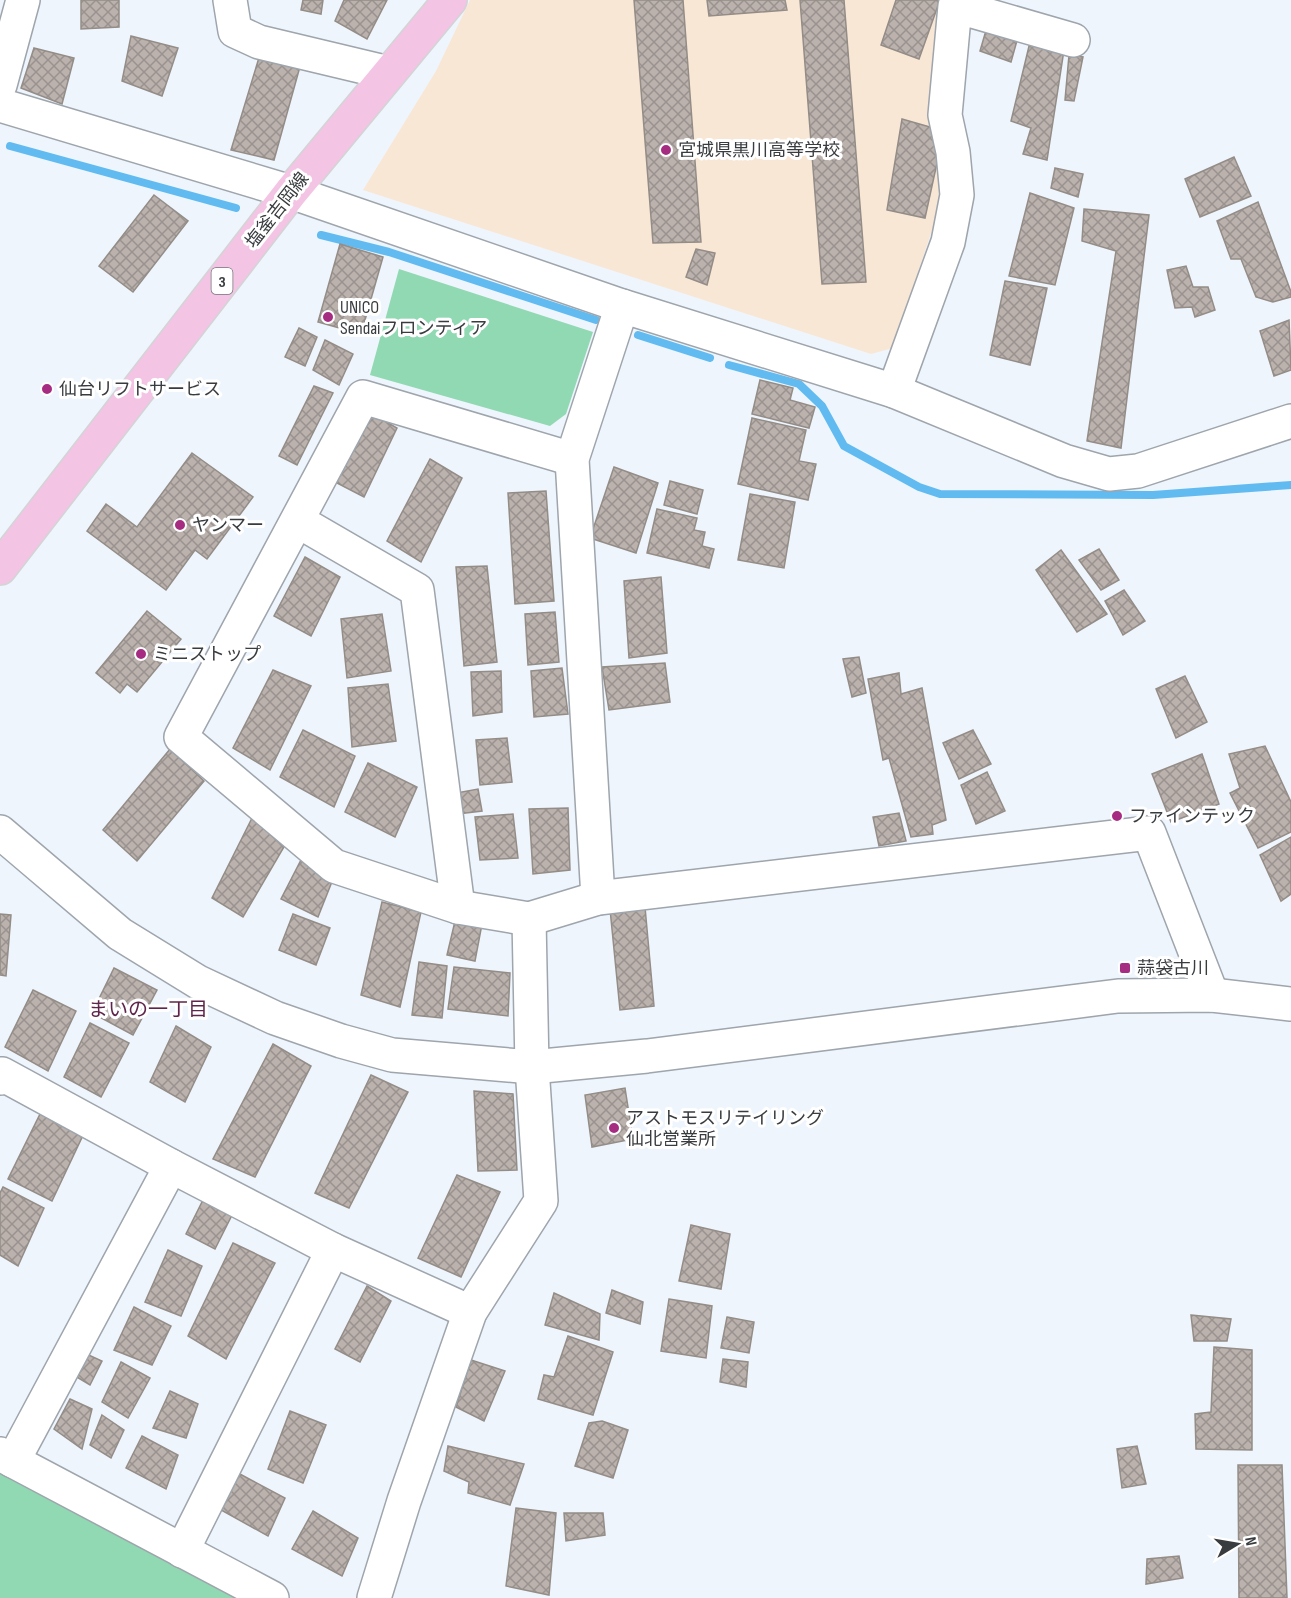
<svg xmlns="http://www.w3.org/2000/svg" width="1291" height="1598" font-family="'Sofia Sans Condensed','Noto Sans JP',sans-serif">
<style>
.education{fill:#f9e7d6}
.green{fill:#90d9b3}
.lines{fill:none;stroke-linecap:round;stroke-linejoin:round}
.stream{stroke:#61bbf0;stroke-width:8}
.building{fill:url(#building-cross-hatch);stroke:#948c87;stroke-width:1.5}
.minor-casing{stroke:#9ea5ac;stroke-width:36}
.major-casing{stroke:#d3d4d5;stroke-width:36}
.minor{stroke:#fff;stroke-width:33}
.major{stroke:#f3c4e4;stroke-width:33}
.poi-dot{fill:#a62c82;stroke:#fff;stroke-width:2}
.labels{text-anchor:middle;stroke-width:6;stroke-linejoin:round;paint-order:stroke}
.shield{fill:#fff;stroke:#747679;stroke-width:1.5}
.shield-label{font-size:16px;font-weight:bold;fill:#393c3f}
.poi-label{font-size:18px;fill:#393c3f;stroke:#fff;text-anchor:start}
.street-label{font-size:18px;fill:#393c3f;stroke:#fff}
.neighbourhood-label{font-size:20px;fill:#5f244b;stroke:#fff}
</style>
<defs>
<pattern id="building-cross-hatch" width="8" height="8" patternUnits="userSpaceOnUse" patternTransform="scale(1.5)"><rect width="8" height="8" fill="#bbb2ad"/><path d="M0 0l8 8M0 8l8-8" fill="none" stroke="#99928e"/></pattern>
</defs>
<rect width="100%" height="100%" fill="#eef5fd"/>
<!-- education -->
<polygon class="education" points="470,0 950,0 949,179 893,348 871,354 363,190 436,71"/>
<!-- green -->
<g class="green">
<polygon points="399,269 593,332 566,414 550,426 370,375"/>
<polygon points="0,1468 251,1598 0,1598"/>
</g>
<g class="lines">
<!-- stream -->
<g class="stream">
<polyline points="10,146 236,208"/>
<polyline points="321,235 389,252 596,320"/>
<polyline points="638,335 710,358"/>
<polyline points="729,365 799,384 822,406 844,446 919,487 940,494 1153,495 1291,485"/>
</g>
</g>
<!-- building -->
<g class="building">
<polygon points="81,0 119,0 119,27 81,29"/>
<polygon points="303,0 323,0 321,14 301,10"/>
<polygon points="344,0 387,0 367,39 335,21"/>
<polygon points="634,0 683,0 701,242 653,243"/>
<polygon points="707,0 785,0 787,10 709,16"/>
<polygon points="800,0 844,0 866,282 822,284"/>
<polygon points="896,0 940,0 919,59 881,45"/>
<polygon points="987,27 1018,37 1011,62 980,51"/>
<polygon points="131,36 178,48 162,96 122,81"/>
<polygon points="1030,42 1064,50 1047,160 1023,154 1031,128 1011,121"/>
<polygon points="34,48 74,58 62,104 21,88"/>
<polygon points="261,51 301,63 274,160 231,150"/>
<polygon points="1069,55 1083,57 1074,101 1065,100"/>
<polygon points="902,119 944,131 925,218 887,210"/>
<polygon points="1234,157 1251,196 1200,217 1185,179"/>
<polygon points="1055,168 1083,174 1078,197 1051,188"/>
<polygon points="1030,193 1074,208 1055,285 1009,276"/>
<polygon points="154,195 188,221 133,292 99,266"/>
<polygon points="1258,202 1291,292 1291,297 1273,302 1256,297 1241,259 1231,259 1217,221"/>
<polygon points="1084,209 1149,215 1121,448 1087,441 1116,251 1082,241"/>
<polygon points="340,244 383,257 361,334 318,322"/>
<polygon points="696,249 715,253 707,285 686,277"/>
<polygon points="1186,266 1193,287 1208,287 1215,310 1195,317 1192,307 1175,308 1167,270"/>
<polygon points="1005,281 1047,288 1030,365 990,355"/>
<polygon points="1289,320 1291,370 1274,376 1260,331"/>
<polygon points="299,328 317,337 305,366 285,357"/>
<polygon points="325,340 353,354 339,385 313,370"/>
<polygon points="760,380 793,388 790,400 815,407 809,428 752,414"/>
<polygon points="314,386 333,393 297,465 279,456"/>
<polygon points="364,409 397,428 364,497 331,480"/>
<polygon points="752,418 806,430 799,461 816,464 808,500 738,484"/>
<polygon points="192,453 253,497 207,559 195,550 166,590 87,531 106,504 137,527"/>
<polygon points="430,459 462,478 421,562 387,541"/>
<polygon points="614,467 658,483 636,553 590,538"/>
<polygon points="670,481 703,490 697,514 664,505"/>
<polygon points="546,491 554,601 515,604 508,493"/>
<polygon points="750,494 795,502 784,568 738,560"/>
<polygon points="657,509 697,518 694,530 705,532 702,546 714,549 709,568 647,553"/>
<polygon points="1099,549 1119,580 1101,590 1079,560"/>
<polygon points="1061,550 1107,614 1077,632 1036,570"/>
<polygon points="305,557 340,577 311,636 274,616"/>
<polygon points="487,566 497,662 464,666 456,567"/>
<polygon points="661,577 667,653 629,658 624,581"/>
<polygon points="1124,590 1145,621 1123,635 1105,601"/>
<polygon points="147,611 181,639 137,692 127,684 120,693 96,673"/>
<polygon points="555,612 559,662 528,665 525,614"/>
<polygon points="382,614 391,671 347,678 341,619"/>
<polygon points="859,657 866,693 852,697 843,659"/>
<polygon points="665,663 670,702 609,710 602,667"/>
<polygon points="562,668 568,714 534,717 531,671"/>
<polygon points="273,670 311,686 270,770 233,748"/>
<polygon points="501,671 502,712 473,716 471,672"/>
<polygon points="899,673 901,694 922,688 946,820 932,825 933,834 911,837 889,758 883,760 868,679"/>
<polygon points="1185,676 1207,722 1176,738 1156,689"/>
<polygon points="388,684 396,741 352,747 348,688"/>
<polygon points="303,730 355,756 334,807 280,777"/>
<polygon points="973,730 991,764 959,779 943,743"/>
<polygon points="507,738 512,782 480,785 476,740"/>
<polygon points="1265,746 1291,802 1291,832 1258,848 1230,793 1240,788 1229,754"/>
<polygon points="170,749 204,781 137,861 103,830"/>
<polygon points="1202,754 1219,804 1171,822 1152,774"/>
<polygon points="368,763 417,787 395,837 345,812"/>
<polygon points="987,772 1005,811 976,824 961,785"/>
<polygon points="478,789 482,811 458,814 456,793"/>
<polygon points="568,808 570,870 533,874 529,809"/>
<polygon points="899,813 906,841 879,846 873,817"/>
<polygon points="513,814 518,858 480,860 475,817"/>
<polygon points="253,816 288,840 243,917 212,898"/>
<polygon points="1291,837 1291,894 1281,901 1260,855"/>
<polygon points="304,854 335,874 318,917 281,899"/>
<polygon points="382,902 421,912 400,1007 361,995"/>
<polygon points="645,907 654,1006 620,1010 610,909"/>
<polygon points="0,914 11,915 6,976 0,975"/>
<polygon points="293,914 330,928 316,965 279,950"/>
<polygon points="456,917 482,924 475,961 447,955"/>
<polygon points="419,962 447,966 442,1018 412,1015"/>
<polygon points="454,967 510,973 508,1016 448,1009"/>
<polygon points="114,968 157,990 133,1035 92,1013"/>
<polygon points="33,990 76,1011 48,1071 5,1047"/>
<polygon points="90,1023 129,1043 101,1097 64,1077"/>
<polygon points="176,1026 211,1047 185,1102 150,1082"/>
<polygon points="273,1044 311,1066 255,1177 213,1159"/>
<polygon points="371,1075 408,1092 349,1208 315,1193"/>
<polygon points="625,1088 633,1139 592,1147 585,1095"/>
<polygon points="474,1091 513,1094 517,1170 478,1171"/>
<polygon points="42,1110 85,1131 52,1201 8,1179"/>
<polygon points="457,1175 500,1192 461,1277 418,1258"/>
<polygon points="3,1187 44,1208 18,1266 0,1255 0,1193"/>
<polygon points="205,1196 235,1209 215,1249 186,1234"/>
<polygon points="691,1225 730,1234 721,1289 679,1281"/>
<polygon points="233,1243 275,1263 226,1359 188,1336"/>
<polygon points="168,1250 202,1266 181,1316 145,1302"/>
<polygon points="367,1286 391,1301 360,1362 335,1349"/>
<polygon points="612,1290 643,1302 640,1324 606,1313"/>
<polygon points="554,1293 600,1314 599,1340 545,1325"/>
<polygon points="669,1299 712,1306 706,1358 661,1351"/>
<polygon points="134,1307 171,1326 152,1365 114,1350"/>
<polygon points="1191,1315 1231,1319 1227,1341 1194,1341"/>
<polygon points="727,1317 754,1322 749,1353 721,1348"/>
<polygon points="568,1336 613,1352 593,1415 538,1399 544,1375 554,1377"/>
<polygon points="1214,1347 1252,1350 1252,1450 1196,1449 1195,1414 1211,1412"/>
<polygon points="82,1352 102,1361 90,1385 70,1373"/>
<polygon points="723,1359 748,1362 746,1387 720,1382"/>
<polygon points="471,1360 505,1371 484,1421 456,1407"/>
<polygon points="121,1362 150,1378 128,1418 102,1402"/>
<polygon points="170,1391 198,1404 186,1438 153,1428"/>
<polygon points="70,1399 92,1409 82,1449 54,1429"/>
<polygon points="290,1411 326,1425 303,1483 268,1469"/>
<polygon points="102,1415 124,1430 111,1458 90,1445"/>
<polygon points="602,1421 628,1430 613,1478 575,1466 589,1423"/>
<polygon points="142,1436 178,1455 166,1489 126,1468"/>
<polygon points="448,1446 524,1464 510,1505 468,1493 469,1482 444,1471"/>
<polygon points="1137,1446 1146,1484 1122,1488 1117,1449"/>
<polygon points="1238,1465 1282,1465 1287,1598 1239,1598"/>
<polygon points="238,1473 285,1498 268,1536 221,1510"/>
<polygon points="516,1508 556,1513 549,1595 506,1586"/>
<polygon points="313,1511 358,1538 342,1576 292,1549"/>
<polygon points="564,1513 603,1513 605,1535 566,1541"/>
<polygon points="1179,1556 1183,1578 1146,1584 1147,1559"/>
</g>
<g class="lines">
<defs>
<g id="minor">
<polyline points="230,0 235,31 259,42 389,73"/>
<polyline points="0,85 23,0"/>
<polyline points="0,105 291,192 622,306 894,391 1064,461 1109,474 1138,471 1291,421"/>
<polyline points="894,391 948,242 957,195 953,152 945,115 955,6 1073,40"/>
<polyline points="572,459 363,397 181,737 334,866 458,907 529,919 598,898 1149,833 1212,995"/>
<polyline points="298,521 417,590 458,907"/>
<polyline points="0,832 120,934 198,982 275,1018 341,1041 392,1055 532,1067 647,1056 1118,996 1212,995 1291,1004"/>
<polyline points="598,898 572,459 622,306"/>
<polyline points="0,1078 2,1074 171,1166 333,1250 470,1312"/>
<polyline points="0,1454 272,1598"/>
<polyline points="13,1461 171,1166"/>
<polyline points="182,1551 333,1250"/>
<polyline points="374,1598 404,1501 470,1312 541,1201 532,1067 529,919"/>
</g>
<polyline id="major" points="0,568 291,192 450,0"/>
</defs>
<!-- minor casing -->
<use href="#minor" class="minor-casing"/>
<!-- major casing -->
<use href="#major" class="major-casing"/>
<!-- minor -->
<use href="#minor" class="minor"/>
<!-- major -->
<use href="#major" class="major"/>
</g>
<!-- markers -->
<g class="poi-dot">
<circle cx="666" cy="150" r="6"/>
<circle cx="328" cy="317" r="6"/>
<circle cx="47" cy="389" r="6"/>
<circle cx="180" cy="525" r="6"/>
<circle cx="141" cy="654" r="6"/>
<circle cx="1117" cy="816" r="6"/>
<rect x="1119" y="962" width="12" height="12" rx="3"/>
<circle cx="614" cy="1128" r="6"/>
</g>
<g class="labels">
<!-- shield labels -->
<rect class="shield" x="211.5" y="268" width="21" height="26" rx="4.5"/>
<g class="shield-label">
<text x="222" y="287">3</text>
</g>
<!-- poi labels -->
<g class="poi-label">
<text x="678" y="156">宮城県黒川高等学校</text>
<text x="340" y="313">UNICO<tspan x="340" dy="21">Sendaiフロンティア</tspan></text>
<text x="59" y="395">仙台リフトサービス</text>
<text x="192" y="531">ヤンマー</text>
<text x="153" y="660">ミニストップ</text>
<text x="1129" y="822">ファインテック</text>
<text x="1137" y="974">蒜袋古川</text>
<text x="626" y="1124">アストモスリテイリング<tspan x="626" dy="21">仙北営業所</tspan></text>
</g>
<!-- street labels -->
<g class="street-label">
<text transform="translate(277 210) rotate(-52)" y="6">塩釜吉岡線</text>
</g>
<!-- neighbourhood labels -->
<g class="neighbourhood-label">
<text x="148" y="1016">まいの一丁目</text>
</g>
</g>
<!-- north arrow -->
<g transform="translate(1237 1544) rotate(79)" stroke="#ffffff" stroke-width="4.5" paint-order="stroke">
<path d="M0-4.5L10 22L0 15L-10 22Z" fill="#393c3f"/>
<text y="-9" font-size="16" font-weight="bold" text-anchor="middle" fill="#393c3f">N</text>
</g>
</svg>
